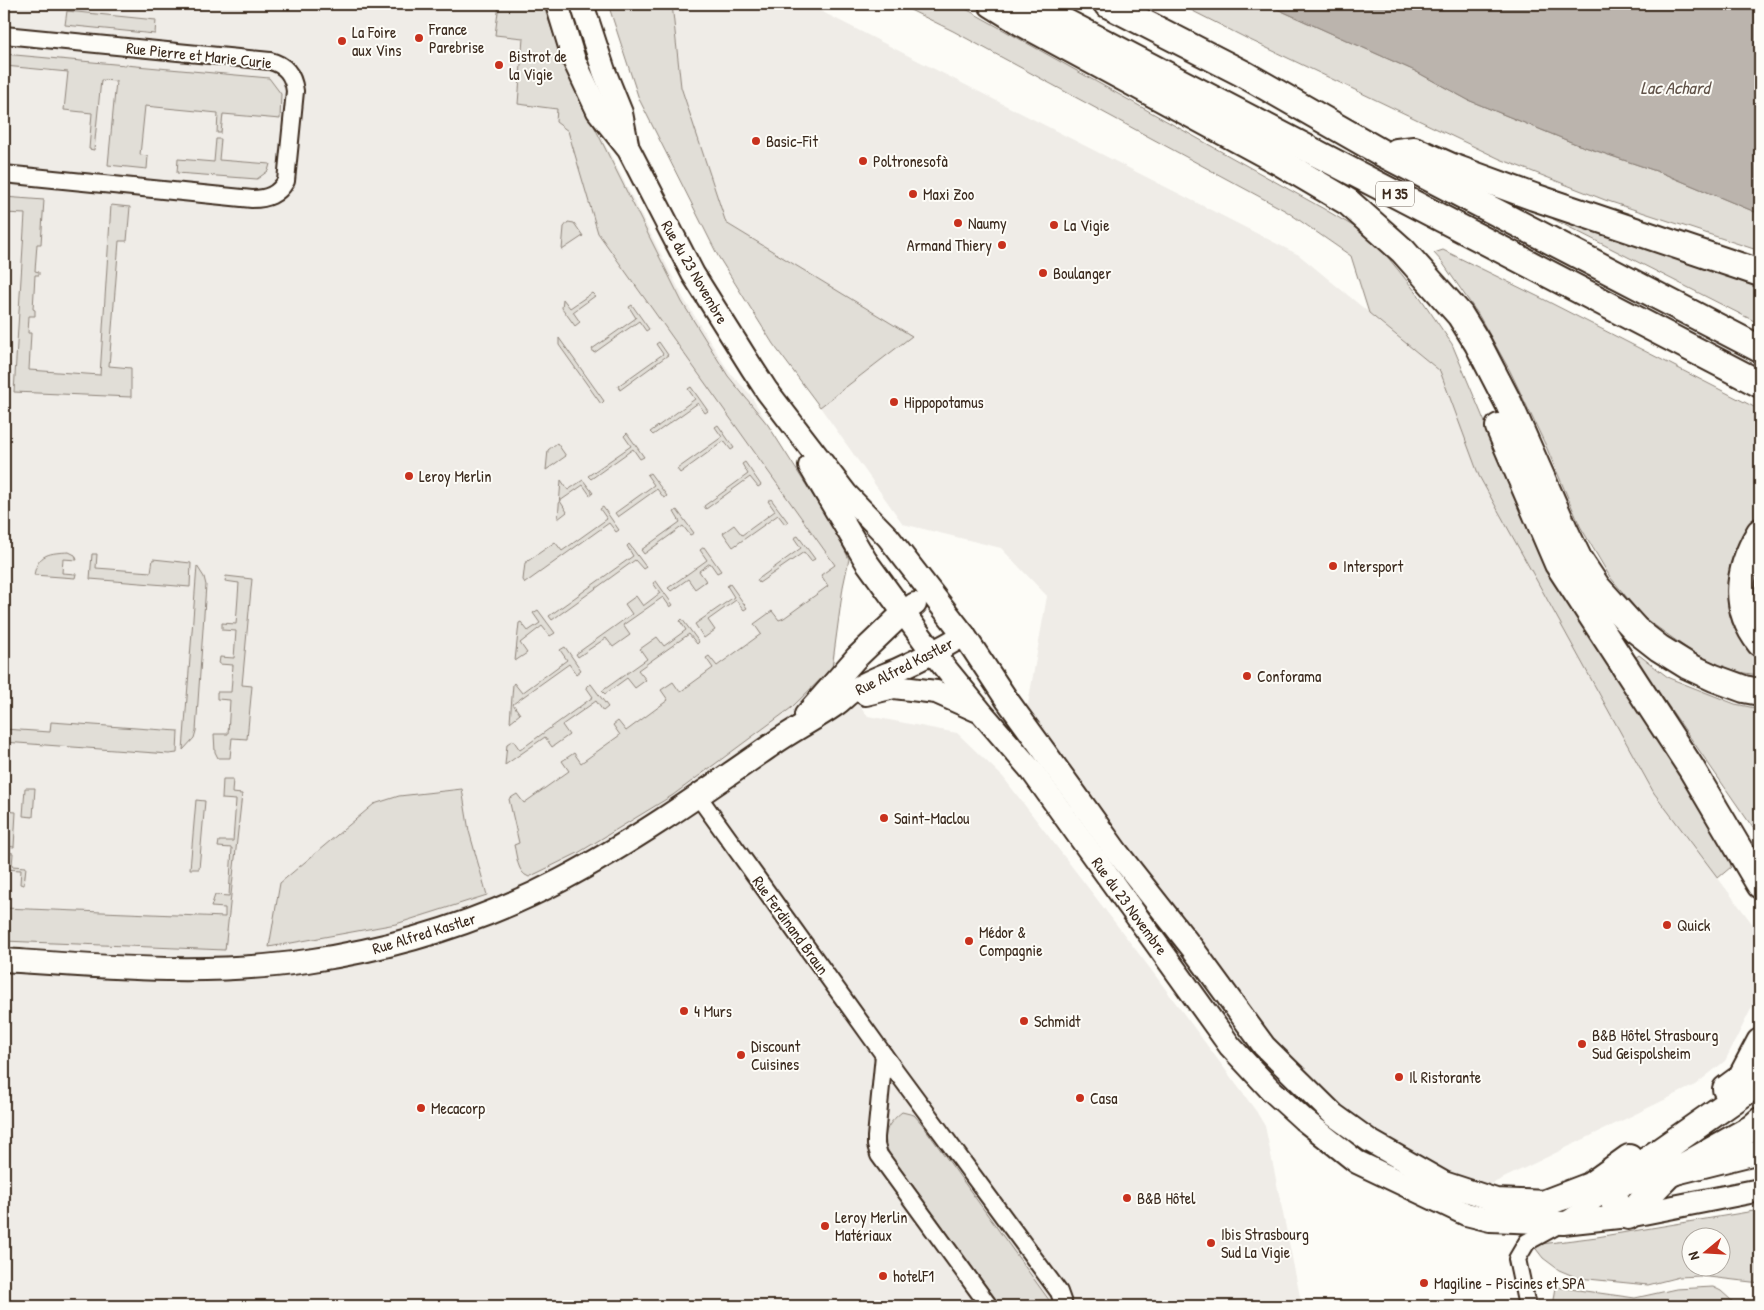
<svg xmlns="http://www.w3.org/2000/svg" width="1764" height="1310" font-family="'Patrick Hand',sans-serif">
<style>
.built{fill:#efece7;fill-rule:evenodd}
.green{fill:#e1ded7;stroke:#8e847a;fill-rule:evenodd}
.water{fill:#bbb4ad;stroke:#887d74}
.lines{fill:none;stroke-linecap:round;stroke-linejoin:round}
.minor-casing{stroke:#3b2a1e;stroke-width:20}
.secondary-casing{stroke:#3b2a1e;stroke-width:26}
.trunk-casing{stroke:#3b2a1e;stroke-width:30}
.minor{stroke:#fdfcf7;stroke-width:16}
.secondary{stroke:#fdfcf7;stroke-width:22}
.trunk{stroke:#fdfcf7;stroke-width:26}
.poi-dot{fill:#c8321e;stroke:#fdfcf7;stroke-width:2}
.labels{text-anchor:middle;stroke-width:4;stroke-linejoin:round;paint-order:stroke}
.shield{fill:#fdfcf7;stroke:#75695f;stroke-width:1}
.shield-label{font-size:15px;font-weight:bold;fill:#3b2a1e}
.poi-label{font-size:16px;fill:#3b2a1e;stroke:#fdfcf7;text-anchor:start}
.street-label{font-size:16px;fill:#3b2a1e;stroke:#fdfcf7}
.water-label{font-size:18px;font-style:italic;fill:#615349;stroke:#fdfcf7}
</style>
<rect width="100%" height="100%" fill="#fdfcf7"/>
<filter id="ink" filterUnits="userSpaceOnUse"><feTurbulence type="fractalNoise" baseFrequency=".02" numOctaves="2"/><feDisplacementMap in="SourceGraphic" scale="10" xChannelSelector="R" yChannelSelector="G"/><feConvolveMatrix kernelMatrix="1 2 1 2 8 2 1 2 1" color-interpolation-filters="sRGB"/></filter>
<g filter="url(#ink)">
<!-- built -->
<g class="built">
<path d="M4 4H512L569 82 608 150 684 299 729 372 749 393 848 554 838 619 833 674 868 716 957 733 1003 777 1146 963 1256 1111 1265 1126 1302 1306H4V941L225 950V917L4 908ZM462 789 469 831 487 895 396 924 270 947 280 883 374 804 399 796Z"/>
<polygon points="672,4 807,4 1299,255 1440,371 1479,476 1654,793 1757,930 1758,995 1725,1061 1695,1085 1471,1194 1404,1180 1334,1128 1269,1058 1027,710 1047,596 1001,548 903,524 820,407 912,336 726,223 681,87"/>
</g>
<!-- green -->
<g class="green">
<path d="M499 4H543L566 70 682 302 728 376 768 425 836 532 849 559 843 587 832 668 791 708 673 795 578 853 529 877C517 873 517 856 514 845L519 843 509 799 517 794 524 803 569 771 562 761 574 753 581 763 620 735 613 725 618 721 626 731 668 700 661 690 673 682 680 692 713 668 706 658 709 656 717 666 761 634 754 624 772 611 779 620 784 618 828 586 821 575 835 565 598 233 568 131 556 122 557 109 518 104 523 38 495 35Z"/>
<polygon points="608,4 672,4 681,87 726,223 912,336 820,407 773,344 718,256 639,99"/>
<polygon points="898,4 957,4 1324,209 1358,229 1382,250 1420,297 1452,344 1510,482 1728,848 1731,867 1718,878 1654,793 1479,476 1440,371 1369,313 1351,256 1286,211 953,31"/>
<polygon points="1179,4 1266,4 1415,71 1468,100 1576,144 1662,173 1760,214 1760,251 1605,200 1500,159 1248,39"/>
<polygon points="67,11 156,20 155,34 65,25"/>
<polygon points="4,54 269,78 281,94 280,119 223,114 221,133 217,133 218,113 145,106 140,155 148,156 147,169 108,165 116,81 101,80 94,150 89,149 92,113 64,110 68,72 5,66 4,75"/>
<polygon points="216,139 221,139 219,160 270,164 268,171 257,179 177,173 178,159 214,162"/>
<polygon points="4,197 44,200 41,244 37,244 35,271 39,272 39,275 35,275 33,309 35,310 35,316 29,316 28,333 31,333 29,370 100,375 111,205 130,207 127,241 119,241 109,366 131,368 131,397 14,392 25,214 4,213"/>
<polygon points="1555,215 1760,283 1760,324 1553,219"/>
<polygon points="568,222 574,223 583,236 562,250 564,227"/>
<polygon points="1443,250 1543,299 1760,410 1760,511 1742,534 1730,564 1728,604 1732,623 1745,642 1760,658 1760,675 1744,673 1720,666 1692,652 1643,617 1610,577 1580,526 1545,444 1510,371 1478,314 1442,262 1434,253"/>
<polygon points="592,293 595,296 573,312 580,322 575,326 562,308 563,299 570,308"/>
<polygon points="632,305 649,329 646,331 639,321 594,353 592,349 636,318 629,307"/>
<polygon points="559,338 604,401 601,404 559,345"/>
<polygon points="659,342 668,355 620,390 618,386 663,354 656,344"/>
<polygon points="691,387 708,411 705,413 698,403 653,435 650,432 695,399 688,389"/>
<polygon points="718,425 734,448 731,450 724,441 680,473 677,469 722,437 715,427"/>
<polygon points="627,433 644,457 640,459 633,449 591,479 588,476 631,446 624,436"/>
<polygon points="557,443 566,456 546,470 548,450"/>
<polygon points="745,462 761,485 758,487 750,477 706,509 704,506 748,474 742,464"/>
<polygon points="650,473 667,496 664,498 657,489 618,517 615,513 654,485 647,475"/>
<polygon points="561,480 568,490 583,480 593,493 590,495 583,485 560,501 567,512 558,519"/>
<polygon points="771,499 788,522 785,524 778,515 733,547 723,533 734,525 742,535 775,511 768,501"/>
<polygon points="603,507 619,530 616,532 609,523 525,583 523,580 525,563 555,542 562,551 607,519 600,509"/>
<polygon points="677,510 694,533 690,535 683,526 644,554 641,550 680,522 674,512"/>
<polygon points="798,536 815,559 811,561 804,552 759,583 757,580 801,548 794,538"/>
<polygon points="629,544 646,567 643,569 635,560 552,620 549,616 633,556 627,546"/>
<polygon points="704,547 721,571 717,573 710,563 699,571 706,581 695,589 688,579 671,591 668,588 707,560 700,550"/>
<path d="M69 552 75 555 77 560 63 559 62 573 76 574 75 578 34 575C38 553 50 553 69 552Z"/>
<polygon points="92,554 97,554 96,568 151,572 153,559 191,563 190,587 90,579"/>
<polygon points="197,566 204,577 206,585 196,731 194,738 183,750"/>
<polygon points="226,576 252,579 242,685 252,686 247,739 232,738 230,758 218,758 215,752 214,734 228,734 230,700 217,699 217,692 231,692 233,665 219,664 220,657 234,658 236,631 222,630 222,623 236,624 239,583 225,581"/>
<polygon points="656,581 673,605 670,607 663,597 623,625 630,635 613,647 606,638 578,657 576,654 632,614 625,604 636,596 643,606 660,593 653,583"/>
<polygon points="730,584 747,608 744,610 736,600 708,620 715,630 704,638 695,624 734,597 727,586"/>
<polygon points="538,610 555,633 550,636 542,626 520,643 527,653 515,661 519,623 521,622 528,631 540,623 533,613"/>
<polygon points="682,619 699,642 697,644 689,634 638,670 646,680 635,688 627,678 605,694 602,691 647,659 640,649 657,637 664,646 686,630 680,621"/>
<polygon points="565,647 581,670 576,674 569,664 513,704 520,714 510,722 513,684 514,683 522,693 567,660 560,650"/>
<polygon points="1639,655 1669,678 1735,704 1760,709 1760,838 1635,658"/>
<polygon points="591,684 608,707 603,711 596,701 562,725 569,735 552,747 545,737 505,765 507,744 513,740 520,750 593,697 586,687"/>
<polygon points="51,722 178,731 177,753 169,754 4,742 4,729 50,732"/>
<polygon points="223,779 233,779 232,793 242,794 225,950 4,941 4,908 225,917 225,908 211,907 215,895 229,896 232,848 218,847 219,841 233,841 236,800 222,799"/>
<polygon points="25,788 35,788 33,817 23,816"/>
<polygon points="462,789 469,831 487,895 396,924 269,947 280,883 374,804 399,796"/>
<polygon points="196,800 205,801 199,869 190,869"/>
<polygon points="4,811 16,812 14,847 4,846"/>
<polygon points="4,852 13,853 12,866 26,867 24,885 20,884 21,870 4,869"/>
<path d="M902 1112 914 1115 922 1124 1049 1300 1050 1306H1001L889 1153C881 1134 887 1124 902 1112Z"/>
<path d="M1760 1210V1283L1700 1276 1679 1277 1648 1285 1578 1278 1559 1270 1543 1258 1533 1245 1597 1237ZM1692 1238H1722V1268H1692Z"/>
<polygon points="1556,1287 1635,1298 1676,1289 1713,1287 1721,1291 1731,1300 1736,1306 1553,1306"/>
</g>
<!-- water -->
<polygon class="water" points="1266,4 1760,4 1760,214 1662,173 1576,144 1468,100 1415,71"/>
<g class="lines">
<defs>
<g id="minor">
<path d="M4 35 270 61C286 65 293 75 295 91L286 181C278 195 267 199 252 199L4 174"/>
<polyline points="698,796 884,1055 1059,1292 1064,1306"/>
<polyline points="884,1055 876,1137 876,1145 879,1155 989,1306"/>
<polyline points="1527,1306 1517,1259 1527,1242 1562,1223 1617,1186"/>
</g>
<g id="secondary">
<polyline points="557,4 574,60 598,111 629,150 693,274 752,368 767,391 846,494 888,537 964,635 1007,700 1076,795 1116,851 1193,949 1264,1046 1334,1115 1370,1141 1444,1183 1496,1200 1548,1202 1565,1198"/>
<polyline points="582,4 604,71 621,113 627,144"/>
<polyline points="810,466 866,561 933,653 981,712 1032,771 1230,1046 1270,1089 1303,1119 1357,1162 1466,1214 1490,1220 1563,1223 1628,1216 1760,1190"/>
<polyline points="866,694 894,687 936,692 976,710"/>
<polyline points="806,715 856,658 904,612 915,604"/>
<path d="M4 960C105 967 207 976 307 961 395 948 483 921 561 880 635 841 704 792 773 744 793 730 815 719 835 705 841 701 846 695 851 692 865 682 883 676 899 669 921 659 942 648 964 635"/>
<polyline points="1610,1187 1668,1175 1760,1152"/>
</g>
<g id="trunk">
<polyline points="992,4 1021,22 1280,162 1348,202 1403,251 1460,315 1478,344 1509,404 1565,531 1579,560 1597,587 1636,630 1659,648 1688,666 1714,678 1744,689 1760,692"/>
<polyline points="1030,4 1760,384"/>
<polyline points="1107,4 1242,73 1382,153 1760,349"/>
<polyline points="1397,152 1414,150 1452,167 1534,197 1760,273"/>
<polyline points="1499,427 1558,564 1691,768 1760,885"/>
<path d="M1760 532C1738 569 1732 607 1760 643"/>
<polyline points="1760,1077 1755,1085 1622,1178 1613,1194 1614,1202 1628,1216 1668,1175 1752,1128 1760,1121"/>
<polyline points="1726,1089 1741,1078 1760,1042"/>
<polyline points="1548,1202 1590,1186 1629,1158"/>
</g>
</defs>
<!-- minor casing -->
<use href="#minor" class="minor-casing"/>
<!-- secondary casing -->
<use href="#secondary" class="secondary-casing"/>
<!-- trunk casing -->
<use href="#trunk" class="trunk-casing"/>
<!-- minor -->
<use href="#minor" class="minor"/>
<!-- secondary -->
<use href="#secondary" class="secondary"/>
<!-- trunk -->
<use href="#trunk" class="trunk"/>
</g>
</g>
<!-- markers -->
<g class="poi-dot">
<circle cx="419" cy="38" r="5"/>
<circle cx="342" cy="41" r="5"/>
<circle cx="499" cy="65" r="5"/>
<circle cx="756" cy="141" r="5"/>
<circle cx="863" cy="161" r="5"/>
<circle cx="913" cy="194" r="5"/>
<circle cx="958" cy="223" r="5"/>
<circle cx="1054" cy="225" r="5"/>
<circle cx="1002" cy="245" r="5"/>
<circle cx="1043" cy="273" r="5"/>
<circle cx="894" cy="402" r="5"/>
<circle cx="409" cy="476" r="5"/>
<circle cx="1333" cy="566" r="5"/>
<circle cx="1247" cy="676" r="5"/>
<circle cx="884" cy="818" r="5"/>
<circle cx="1667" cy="925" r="5"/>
<circle cx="969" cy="941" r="5"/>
<circle cx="684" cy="1011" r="5"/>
<circle cx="1024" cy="1021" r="5"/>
<circle cx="1582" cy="1044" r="5"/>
<circle cx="741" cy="1055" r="5"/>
<circle cx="1399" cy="1077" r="5"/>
<circle cx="1080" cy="1098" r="5"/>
<circle cx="421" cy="1108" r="5"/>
<circle cx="1127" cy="1198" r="5"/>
<circle cx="825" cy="1226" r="5"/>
<circle cx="1211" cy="1243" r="5"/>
<circle cx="883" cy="1276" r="5"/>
<circle cx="1424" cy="1283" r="5"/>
</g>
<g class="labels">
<!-- shield labels -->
<rect class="shield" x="1376" y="181.5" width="38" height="25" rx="4"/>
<g class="shield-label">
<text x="1395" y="199">M 35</text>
</g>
<!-- poi labels -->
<g class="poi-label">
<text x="429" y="35">France<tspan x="429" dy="18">Parebrise</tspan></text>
<text x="352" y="38">La Foire<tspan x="352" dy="18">aux Vins</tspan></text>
<text x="509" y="62">Bistrot de<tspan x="509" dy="18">la Vigie</tspan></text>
<text x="766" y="147">Basic-Fit</text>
<text x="873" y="167">Poltronesofà</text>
<text x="923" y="200">Maxi Zoo</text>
<text x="968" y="229">Naumy</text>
<text x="1064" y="231">La Vigie</text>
<text x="992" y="251" text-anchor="end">Armand Thiery</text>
<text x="1053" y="279">Boulanger</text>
<text x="904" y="408">Hippopotamus</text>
<text x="419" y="482">Leroy Merlin</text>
<text x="1343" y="572">Intersport</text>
<text x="1257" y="682">Conforama</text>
<text x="894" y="824">Saint-Maclou</text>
<text x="1677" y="931">Quick</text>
<text x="979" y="938">Médor &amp;<tspan x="979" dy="18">Compagnie</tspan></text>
<text x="694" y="1017">4 Murs</text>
<text x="1034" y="1027">Schmidt</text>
<text x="1592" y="1041">B&amp;B Hôtel Strasbourg<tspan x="1592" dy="18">Sud Geispolsheim</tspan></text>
<text x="751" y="1052">Discount<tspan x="751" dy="18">Cuisines</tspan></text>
<text x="1409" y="1083">Il Ristorante</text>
<text x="1090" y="1104">Casa</text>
<text x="431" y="1114">Mecacorp</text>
<text x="1137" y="1204">B&amp;B Hôtel</text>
<text x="835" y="1223">Leroy Merlin<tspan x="835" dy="18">Matériaux</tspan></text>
<text x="1221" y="1240">Ibis Strasbourg<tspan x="1221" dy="18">Sud La Vigie</tspan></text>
<text x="893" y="1282">hotelF1</text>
<text x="1434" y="1289">Magiline - Piscines et SPA</text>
</g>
<!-- street labels -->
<g class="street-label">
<text transform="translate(199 55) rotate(6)" y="6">Rue Pierre et Marie Curie</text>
<text transform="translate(695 272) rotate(60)" y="6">Rue du 23 Novembre</text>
<text transform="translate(904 666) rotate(-27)" y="6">Rue Alfred Kastler</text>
<text transform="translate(1130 906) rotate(54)" y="6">Rue du 23 Novembre</text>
<text transform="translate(791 925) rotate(54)" y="6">Rue Ferdinand Braun</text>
<text transform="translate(424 933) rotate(-17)" y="6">Rue Alfred Kastler</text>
</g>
<!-- water labels -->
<g class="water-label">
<text x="1675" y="94">Lac Achard</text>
</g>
</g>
<!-- margin -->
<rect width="1764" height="1310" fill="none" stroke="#fdfcf7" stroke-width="20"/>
<rect x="10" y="10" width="1744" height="1290" fill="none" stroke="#3b2a1e" stroke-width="2" filter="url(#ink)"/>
<!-- north arrow -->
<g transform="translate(1706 1252) rotate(252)"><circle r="24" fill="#fdfcf7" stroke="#afa8a0"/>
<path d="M0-4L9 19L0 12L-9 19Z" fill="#c8321e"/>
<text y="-8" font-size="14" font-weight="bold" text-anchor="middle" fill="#3b2a1e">N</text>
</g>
</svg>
